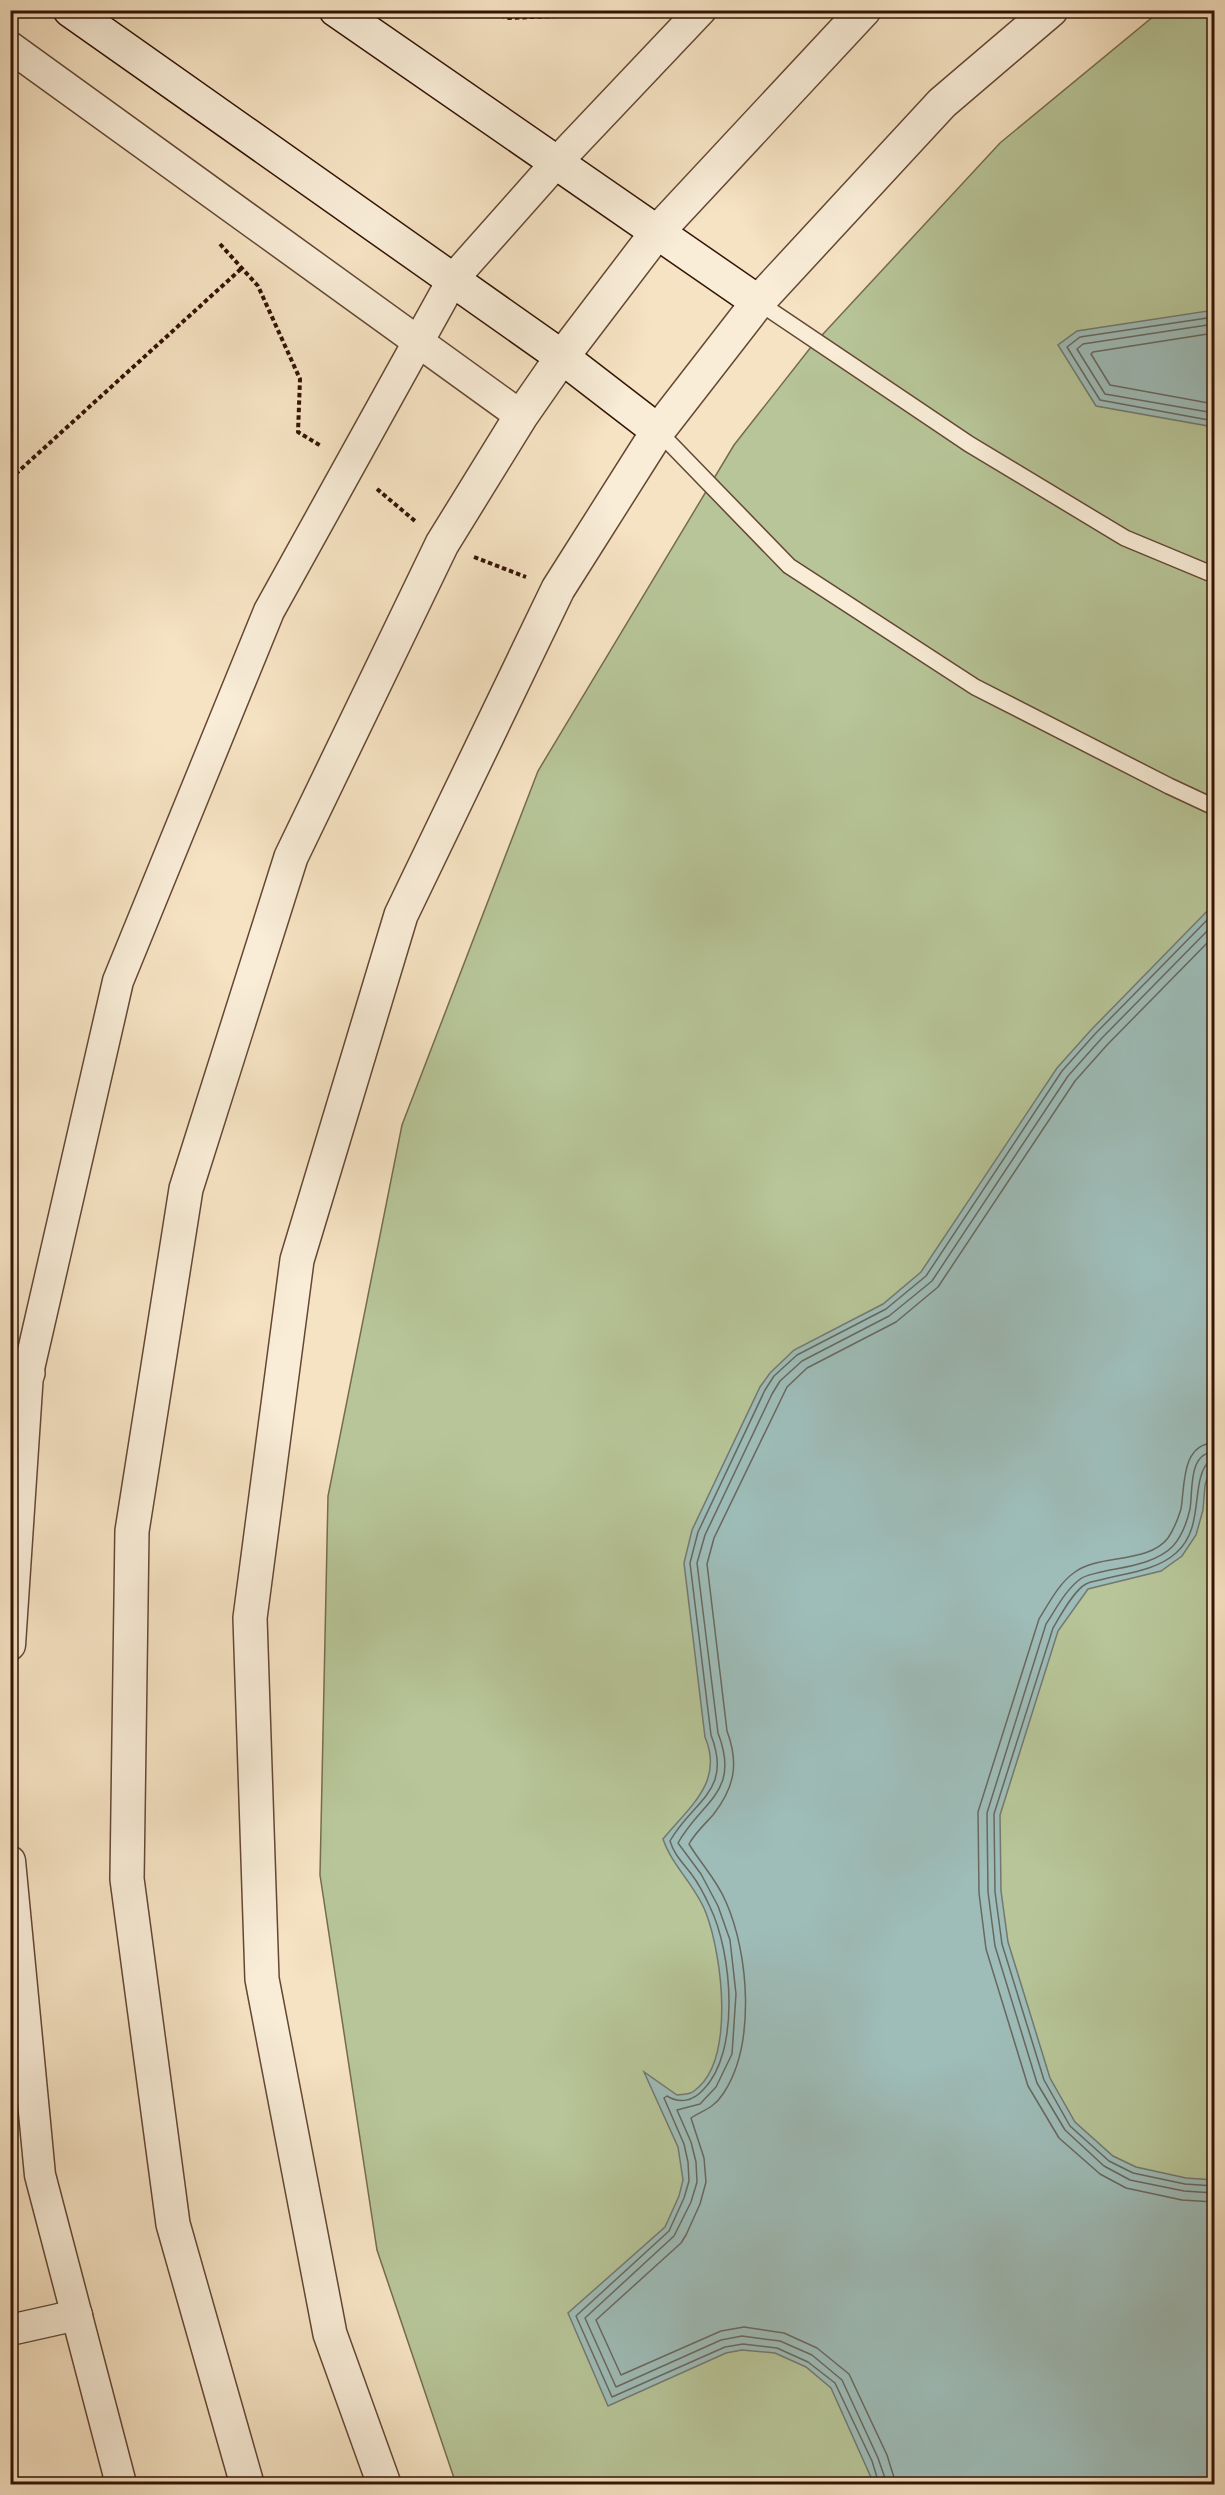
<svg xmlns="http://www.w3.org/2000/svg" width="1225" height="2495" font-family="'Libre Caslon Text',serif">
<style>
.green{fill:#b7c598;stroke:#756c4e;stroke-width:1.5}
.water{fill:#9ebdb9;stroke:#737971;stroke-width:1.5}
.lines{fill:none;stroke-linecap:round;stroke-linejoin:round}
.shore{stroke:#68685f;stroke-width:1.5}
.service-casing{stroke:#644734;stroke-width:18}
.minor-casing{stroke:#644734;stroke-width:33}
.tertiary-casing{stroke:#644734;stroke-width:36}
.secondary-casing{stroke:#331305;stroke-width:36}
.path{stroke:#331305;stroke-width:4;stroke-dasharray:4.5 3;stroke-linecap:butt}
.service{stroke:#f9edd8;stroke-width:15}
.minor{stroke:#f9edd8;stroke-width:30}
.tertiary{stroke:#f9edd8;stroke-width:33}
.secondary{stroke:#f9edd8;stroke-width:33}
</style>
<rect width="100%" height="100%" fill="#f6e3c3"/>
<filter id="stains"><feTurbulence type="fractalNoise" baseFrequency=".00333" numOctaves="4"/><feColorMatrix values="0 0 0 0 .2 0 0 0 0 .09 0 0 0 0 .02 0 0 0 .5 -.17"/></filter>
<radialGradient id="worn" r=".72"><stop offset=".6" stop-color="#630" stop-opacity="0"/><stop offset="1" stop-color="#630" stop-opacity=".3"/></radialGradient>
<!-- green -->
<polygon class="green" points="1160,11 1214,11 1214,2484 456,2484 377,2250 320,1875 328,1496 402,1125 538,771 734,445 811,347 1000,143"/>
<!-- water -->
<g class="water">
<polygon points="1214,310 1214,427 1096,406 1058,345 1077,331"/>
<path d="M1214 904V1458L1205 1485 1203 1510 1196 1535 1182 1556 1161 1571 1088 1589 1058 1631 1000 1815 1001 1891 1008 1942 1050 2078 1075 2122 1113 2156 1136 2167 1186 2178 1214 2180V2484H874L831 2388 806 2367 775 2353 742 2350 726 2353 608 2406 568 2313 665 2227 679 2196 683 2180 678 2147 644 2072 677 2095C682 2094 690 2095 694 2091 736 2061 722 1955 706 1913 696 1886 672 1866 663 1839 690 1806 724 1782 705 1737L684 1563 692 1530 760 1387 770 1373 794 1350 883 1304 921 1272 1057 1068 1091 1030Z"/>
</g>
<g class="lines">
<!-- shore -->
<g class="shore">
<polyline points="1214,317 1080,337 1067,347 1100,400 1214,421"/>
<polyline points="1214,324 1083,344 1077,349 1105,394 1214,413"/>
<polyline points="1214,333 1093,352 1091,354 1110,385 1214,404"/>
<path d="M1214 1443C1181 1444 1185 1486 1181 1509 1178 1519 1174 1529 1168 1538 1148 1564 1099 1554 1075 1572 1059 1583 1049 1603 1039 1619L978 1812 979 1893 986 1949 1028 2086 1059 2138 1100 2174 1126 2188 1182 2200 1214 2202"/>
<path d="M1214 1452C1188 1453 1193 1491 1190 1509 1187 1522 1182 1536 1173 1546 1156 1564 1123 1567 1101 1572 1094 1574 1084 1575 1079 1580 1065 1591 1056 1609 1046 1624L987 1813 988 1892 995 1946 1037 2083 1065 2130 1104 2166 1130 2180 1184 2191 1214 2193"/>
<path d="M1214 1459 1210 1460C1189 1480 1206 1527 1176 1553 1157 1570 1128 1573 1104 1579 1098 1581 1091 1581 1086 1584 1074 1590 1060 1616 1053 1628L994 1814 995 1892 1002 1944 1044 2080 1070 2126 1109 2161 1133 2173 1185 2184 1214 2186"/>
<path d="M879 2484 872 2461 835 2383 808 2362 777 2348 743 2344 725 2347 612 2397 576 2316 669 2231 684 2198 689 2181 688 2162 684 2144 664 2098 667 2096C680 2104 693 2101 703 2090 741 2052 732 1952 710 1907 705 1896 699 1884 692 1875 684 1864 674 1855 670 1841 693 1800 733 1792 711 1735L690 1563 698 1532 765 1390 774 1376 797 1355 886 1309 926 1276 1062 1071 1095 1034 1214 913"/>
<path d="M887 2484 878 2458 842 2380 812 2355 780 2341 742 2336 721 2340 616 2387 585 2318 674 2236 691 2202 697 2182 696 2162 691 2142 677 2110 700 2104 716 2087 732 2054 736 1994 730 1940 718 1906 701 1874 678 1843C702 1800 741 1793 718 1733L697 1563 705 1535 772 1394 780 1381 802 1361 889 1316 932 1281 1068 1076 1101 1039 1214 924"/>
<path d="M896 2484 887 2455 849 2374 817 2348 784 2333 744 2327 721 2331 621 2375 596 2320 681 2243 686 2235 700 2204 706 2182 704 2158 691 2118C703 2110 713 2109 723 2094 756 2045 749 1954 726 1902 717 1880 701 1864 689 1844 695 1833 705 1824 713 1815 735 1787 739 1763 727 1731L707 1564 714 1538 787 1387 807 1368 896 1322 938 1287 1075 1081 1107 1045 1214 936"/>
</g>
<defs>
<g id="service">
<polyline points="758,302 969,444 1125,538 1214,575"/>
<polyline points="658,431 789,566 975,687 1169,786 1214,807"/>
</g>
<g id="minor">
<polyline points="10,47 521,416"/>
<polyline points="10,1645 28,1373 118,981 269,611 453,279 556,163 701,10"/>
<polyline points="10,1861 40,2175 121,2484"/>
<polyline points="10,2330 77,2315"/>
</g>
<g id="tertiary">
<polyline points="10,1370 28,1373"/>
<polyline points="247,2484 173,2224 127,1879 132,1531 186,1189 291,857 442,544 521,416 562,357 658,231 864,10"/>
<polyline points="384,2484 330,2334 262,1979 250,1618 297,1260 401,915 558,589 658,431 758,302 942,103 1051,10"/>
</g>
<g id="secondary">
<polyline points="70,10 562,357 658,431"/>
<polyline points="336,10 758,302"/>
</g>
</defs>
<!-- service casing -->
<use href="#service" class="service-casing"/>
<!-- minor casing -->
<use href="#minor" class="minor-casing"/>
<!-- tertiary casing -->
<use href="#tertiary" class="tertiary-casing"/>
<!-- secondary casing -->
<use href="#secondary" class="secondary-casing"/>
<!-- path -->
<g class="path">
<polyline points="495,10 506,18 612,14 617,10"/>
<polyline points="220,244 258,286 300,379 298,432 321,446"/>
<polyline points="10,479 242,268"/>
<polyline points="377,489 415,521"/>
<polyline points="474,557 526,577"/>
</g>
<!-- service -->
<use href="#service" class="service"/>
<!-- minor -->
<use href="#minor" class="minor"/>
<!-- tertiary -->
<use href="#tertiary" class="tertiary"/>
<!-- secondary -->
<use href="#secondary" class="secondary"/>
</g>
<!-- margin -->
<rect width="1225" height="2495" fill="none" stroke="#f6e3c3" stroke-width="36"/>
<rect x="12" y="12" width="1201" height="2471" fill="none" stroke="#331305" stroke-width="3"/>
<rect x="18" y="18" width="1189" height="2459" fill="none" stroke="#331305" stroke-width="1.5"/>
<rect width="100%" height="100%" filter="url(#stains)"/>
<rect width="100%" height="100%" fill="url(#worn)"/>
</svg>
